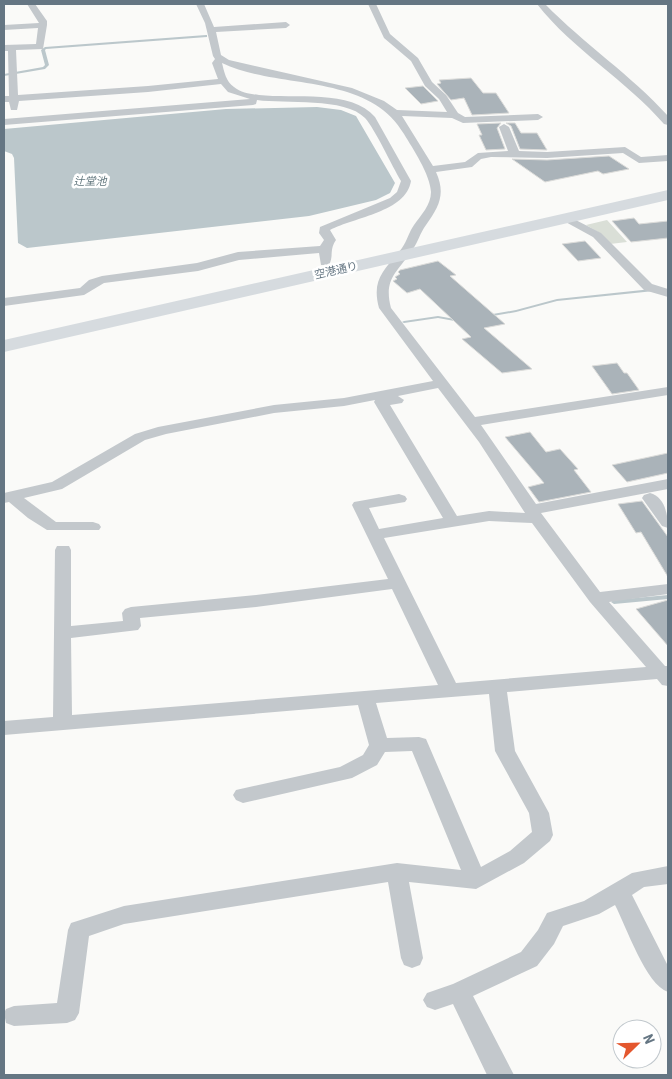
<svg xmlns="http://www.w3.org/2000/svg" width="672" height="1079" font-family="'Roboto Condensed','Noto Sans JP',sans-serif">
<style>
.green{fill:#dadfd7}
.water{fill:#bbc7cb}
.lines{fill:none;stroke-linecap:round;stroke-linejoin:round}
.stream{fill:#bbc7cb;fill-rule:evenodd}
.building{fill:#aab3b9;stroke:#dcdcda}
.minor{fill:#c3c8cc;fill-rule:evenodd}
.trunk{fill:#d6dbdf;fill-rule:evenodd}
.labels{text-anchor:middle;stroke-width:5;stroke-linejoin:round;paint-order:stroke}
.far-water-label{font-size:11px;font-style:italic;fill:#60757c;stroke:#fff}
.far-street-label{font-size:11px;fill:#657683;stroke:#fff}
</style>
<rect width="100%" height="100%" fill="#fafaf8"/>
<!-- green -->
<polygon class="green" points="607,220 627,242 610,244 600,233 586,225"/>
<!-- water -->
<polygon class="water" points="317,107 341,110 356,116 395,183 390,193 376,200 309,216 27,248 18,243 14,158 12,154 4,151 4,129 226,109"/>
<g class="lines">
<!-- stream -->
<g class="stream">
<polygon points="206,35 207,35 207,37 46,49 45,50 49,65 45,69 4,76 4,74 43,67 45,65 41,50 45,47"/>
<polygon points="652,289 654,289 654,291 557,301 516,312 487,317 485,316 487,315 516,310 557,299"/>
<polygon points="438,316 460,320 462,321 460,322 438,318 404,323 402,322 404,321"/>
<polygon points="668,595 668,599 614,604 611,602 614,600"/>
</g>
</g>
<!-- building -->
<g class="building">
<polygon points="471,78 483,93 496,93 509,113 472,115 464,98 451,100 437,84 441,83 439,80"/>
<polygon points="423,86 438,101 421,104 405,88"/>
<polygon points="501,123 497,128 505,149 486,150 479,135 482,135 477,124"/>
<polygon points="506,123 515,123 521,133 537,133 547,150 520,149 511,126"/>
<polygon points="609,156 629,169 603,174 598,171 545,182 512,159 547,160"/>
<polygon points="634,218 639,224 668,221 668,238 631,242 612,221"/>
<polygon points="585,241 601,258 578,261 562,244"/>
<polygon points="438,261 456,275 450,276 505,324 484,328 532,369 502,373 462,339 471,337 420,289 407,293 393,281 397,279 395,277 400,274 398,272 400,270"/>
<polygon points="617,363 624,373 627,373 639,390 612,394 592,366"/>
<polygon points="530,432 546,452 560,449 578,469 574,470 591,492 539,502 528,487 544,483 505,437"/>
<polygon points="668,453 668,473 627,482 612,465"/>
<polygon points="642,501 668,537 668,577 641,532 636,533 618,504"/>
<polygon points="668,600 668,646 636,609"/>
</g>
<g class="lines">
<!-- minor -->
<g class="minor">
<path d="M27 4H35L47 21V25L43 49 16 50 18 95 148 86 218 79 212 63 215 59 213 56 205 23 196 4H204L214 27 286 22 290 25 286 28 216 32 221 55 229 60 352 88 384 101 397 110 447 112 439 99 425 86 411 61 384 38 368 4H376L390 34 418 58 432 82 446 95 458 113 465 117 538 114 543 117 538 120 463 123 452 118 402 116 433 166 465 162 478 153 508 151 499 127 504 124 509 127 519 151 547 152 625 147 641 157 668 155V161L639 163 623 153 547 158 491 157 481 159 472 167 436 172C446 194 439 207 426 225 420 233 418 242 413 249 398 272 383 278 391 308L475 417 668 387V395L481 425 536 504 668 479V489L541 513 600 592 668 584V594L609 602 665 666H668V686L662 685 657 679 507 692 515 751 549 813 553 835 550 841 524 863 476 889 409 882 423 958 420 965 412 968 404 965 401 958 388 882 124 924 89 936 79 1013 75 1020 67 1023 14 1026 6 1023 4 1013 6 1009 14 1006 57 1003 68 930 71 923 124 906 397 863 461 870 412 751 385 752 377 765 352 778 243 803 236 800 233 795 236 790 340 767 363 755 369 745 358 705 4 735V721L53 717 55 550 57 546H69L71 550V626L123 621 122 613 125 609 131 607 256 595 388 579 352 505 354 502 399 494 405 496 407 499 405 502 369 508 379 529 443 518 374 402 375 400 344 406 274 413 166 434 145 440 62 489 24 498 56 522H93L99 524 101 527 99 530H47L28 518 9 502 4 503V493L52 482 135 434 158 427 274 405 344 398 433 381 379 308C371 278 385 270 402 248 407 241 409 232 414 225 421 215 431 205 431 192 430 174 413 149 404 134 368 72 278 90 222 63 224 71 226 82 234 87 241 93 251 94 259 95 293 99 352 89 375 117L411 181C406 212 355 217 330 230L336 240C329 250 334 256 329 265H321L319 253 239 260 198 271 104 283 84 295 4 306V298L80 288 89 280 102 276 197 263 238 252 320 246 324 240 319 233 320 227 390 198 397 192 401 181C392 166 375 129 365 118 345 97 285 104 257 100L256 104 253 105 4 125V119L250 99 228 92 221 84 148 92 19 101 17 110H11L9 102H4V96H9L8 51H4V45L36 44 38 28 4 30V25L39 23ZM438 388 479 442 525 513 489 511 457 516 390 405 402 403 404 400 398 396ZM489 521 532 523 590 602 646 667 456 683 384 538ZM392 589 438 685 72 715 71 638 138 630 141 626 140 618 256 607ZM489 694 495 751 529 813 532 832 510 851 481 867 426 739 419 737 387 738 376 703Z"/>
<path d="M537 4H545C584 44 631 75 668 116V125L664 124C626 80 573 50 537 4Z"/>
<polygon points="566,215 601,233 652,284 668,289 668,297 644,290 593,237 562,220 560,218"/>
<path d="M650 493C665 497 668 515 668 528L662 526 642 498 644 495Z"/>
<path d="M668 866V884L644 887 632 895 668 966V992C646 985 626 926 615 905L599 914 563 926 554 944 537 966 473 996 514 1075H487L453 1004 435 1010 427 1007 423 1000 427 993 453 984 521 952 538 930 547 913 584 901 632 873Z"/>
</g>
<!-- trunk -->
<polygon class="trunk" points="668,190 668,200 4,352 4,340"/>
</g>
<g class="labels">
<!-- far-water labels -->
<g class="far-water-label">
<text x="90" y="185">辻堂池</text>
</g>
<!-- far-street labels -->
<g class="far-street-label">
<text transform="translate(336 270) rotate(-13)" y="4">空港通り</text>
</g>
</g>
<!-- border -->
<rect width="672" height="1079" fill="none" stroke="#657683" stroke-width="10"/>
<!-- north arrow -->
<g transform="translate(637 1044) rotate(67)"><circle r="24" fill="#ffffff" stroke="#c1c8cd"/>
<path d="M0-4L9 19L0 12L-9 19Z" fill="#e4572e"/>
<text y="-8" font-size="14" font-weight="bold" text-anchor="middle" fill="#657683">N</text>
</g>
</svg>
